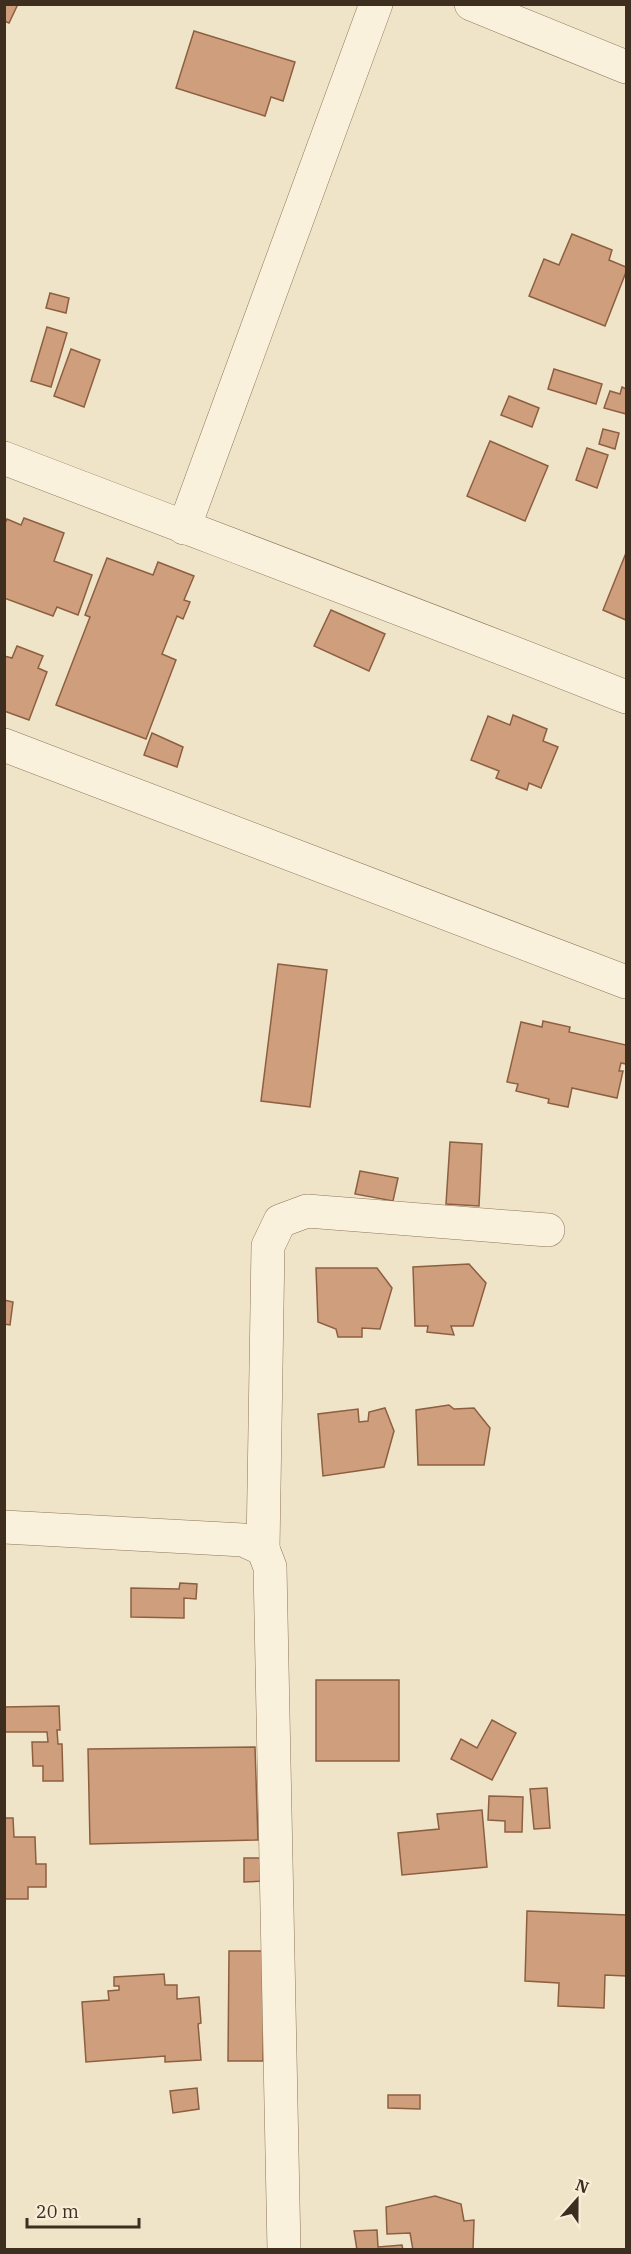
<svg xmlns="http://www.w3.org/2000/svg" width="631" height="2254" font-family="'IBM Plex Serif',serif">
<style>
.building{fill:#cf9f7d;stroke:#8d5f41;stroke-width:1.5}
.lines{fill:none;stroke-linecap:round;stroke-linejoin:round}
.street-casing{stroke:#8d765c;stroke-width:34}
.street{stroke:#faf1dc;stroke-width:33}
</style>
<rect width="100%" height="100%" fill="#f0e4c8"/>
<!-- building -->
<g class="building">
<polygon points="4,4 18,4 9,23 4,21"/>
<polygon points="194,31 295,62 283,101 271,97 265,116 176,88"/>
<polygon points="572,234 612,250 609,260 626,267 626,272 605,326 529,296 544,259 559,265"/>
<polygon points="50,293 69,298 66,313 46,308"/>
<polygon points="47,327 67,333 51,387 31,381"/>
<polygon points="71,349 100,360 84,407 54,396"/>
<polygon points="554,369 602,384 596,404 548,389"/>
<polygon points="622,387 626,389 626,414 604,408 610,391 620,394"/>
<polygon points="509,396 539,408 532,427 501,415"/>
<polygon points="603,429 619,433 615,449 599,444"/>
<polygon points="490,441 548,466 525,521 467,496"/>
<polygon points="587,448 608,455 597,488 576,480"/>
<polygon points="24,518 64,533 54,561 92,575 78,615 57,607 53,616 4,598 4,525 7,519 21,525"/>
<polygon points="626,553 626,620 603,610"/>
<polygon points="107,558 153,575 158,562 194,576 184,600 190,602 183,619 177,616 162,654 176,660 146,739 56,705 90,617 85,615"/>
<polygon points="331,610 385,634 369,671 314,646"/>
<polygon points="17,646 43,656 38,668 47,672 29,720 4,711 4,656 12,658"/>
<polygon points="513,715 547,729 543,741 558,747 541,788 529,783 527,790 496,778 499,771 471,760 488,716 510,725"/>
<polygon points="152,733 183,747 177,767 144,755"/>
<polygon points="278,964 327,970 310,1107 261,1101"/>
<polygon points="543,1021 570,1027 569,1032 626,1045 626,1064 621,1063 619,1071 623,1071 617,1098 572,1088 568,1107 548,1103 549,1099 516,1091 518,1084 507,1082 521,1022 542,1027"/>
<polygon points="450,1142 482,1144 479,1206 446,1204"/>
<polygon points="360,1171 398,1178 393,1201 355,1194"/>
<polygon points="469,1264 486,1283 473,1326 451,1326 454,1335 427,1332 428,1326 415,1326 413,1267"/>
<polygon points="316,1268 377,1268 392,1288 380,1329 362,1328 362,1337 338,1337 336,1329 318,1322"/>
<polygon points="4,1300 13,1302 10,1325 4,1324"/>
<polygon points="449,1405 454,1409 474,1408 490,1428 484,1465 418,1465 416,1410"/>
<polygon points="385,1408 394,1431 384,1467 323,1476 318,1414 358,1409 359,1422 368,1421 369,1412"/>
<polygon points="180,1583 197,1584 196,1599 184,1598 184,1618 131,1617 131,1588 179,1589"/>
<rect x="316" y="1680" width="83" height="81"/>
<polygon points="59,1706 60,1730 57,1730 58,1744 62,1744 63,1781 43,1781 43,1766 33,1766 32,1742 48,1742 47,1732 4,1732 4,1707"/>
<polygon points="492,1720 516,1733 492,1780 451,1759 461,1739 477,1748"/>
<polygon points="255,1747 258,1840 90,1844 88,1749"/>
<polygon points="547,1788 550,1828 534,1829 530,1789"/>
<polygon points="489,1796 523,1797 522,1832 505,1832 505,1821 488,1820"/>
<polygon points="482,1810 487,1867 402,1875 398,1833 439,1829 437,1814"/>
<polygon points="4,1818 13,1818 14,1837 35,1837 36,1864 46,1864 46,1887 28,1887 28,1899 4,1899"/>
<polygon points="244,1858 264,1858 265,1881 244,1882"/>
<polygon points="527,1911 626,1915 626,1976 605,1975 604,2008 558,2006 559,1983 525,1981"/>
<polygon points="229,1951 265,1951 263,2061 228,2061"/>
<polygon points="164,1974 165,1985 177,1985 177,1999 199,1997 201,2023 198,2024 201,2060 165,2062 165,2056 86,2062 82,2002 109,2000 108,1991 119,1990 119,1986 114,1986 114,1977"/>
<polygon points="197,2088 199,2109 173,2113 170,2091"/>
<polygon points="388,2095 420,2095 420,2109 388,2108"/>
<polygon points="435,2196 461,2204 464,2221 474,2220 473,2250 413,2250 410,2233 387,2234 386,2207"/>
<polygon points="377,2230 378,2247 402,2245 403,2250 357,2250 354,2231"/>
</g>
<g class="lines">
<defs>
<g id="street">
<polyline points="471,4 626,67"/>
<path d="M4 458C212 538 420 615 626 697"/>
<polyline points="184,528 376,4"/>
<polyline points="4,745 626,982"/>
<polyline points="4,1527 243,1540 263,1549 270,1567 284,2250"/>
<polyline points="263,1549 268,1246 280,1221 307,1211 548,1230"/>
</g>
</defs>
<!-- street casing -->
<use href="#street" class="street-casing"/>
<!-- street -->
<use href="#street" class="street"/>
</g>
<!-- border -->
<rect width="631" height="2254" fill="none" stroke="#3d2e20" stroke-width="12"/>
<!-- north arrow -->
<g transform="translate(577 2200) rotate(21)" stroke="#f7eed8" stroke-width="4.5" paint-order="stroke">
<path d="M0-4.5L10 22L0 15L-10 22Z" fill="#3d2e20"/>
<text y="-9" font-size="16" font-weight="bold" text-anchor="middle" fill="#3d2e20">N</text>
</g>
<!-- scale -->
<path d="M27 2218v9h112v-9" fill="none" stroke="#3d2e20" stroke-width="3"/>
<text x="36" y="2218" font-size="18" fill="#3d2e20" stroke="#f7eed8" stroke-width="4.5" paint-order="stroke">20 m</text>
</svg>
